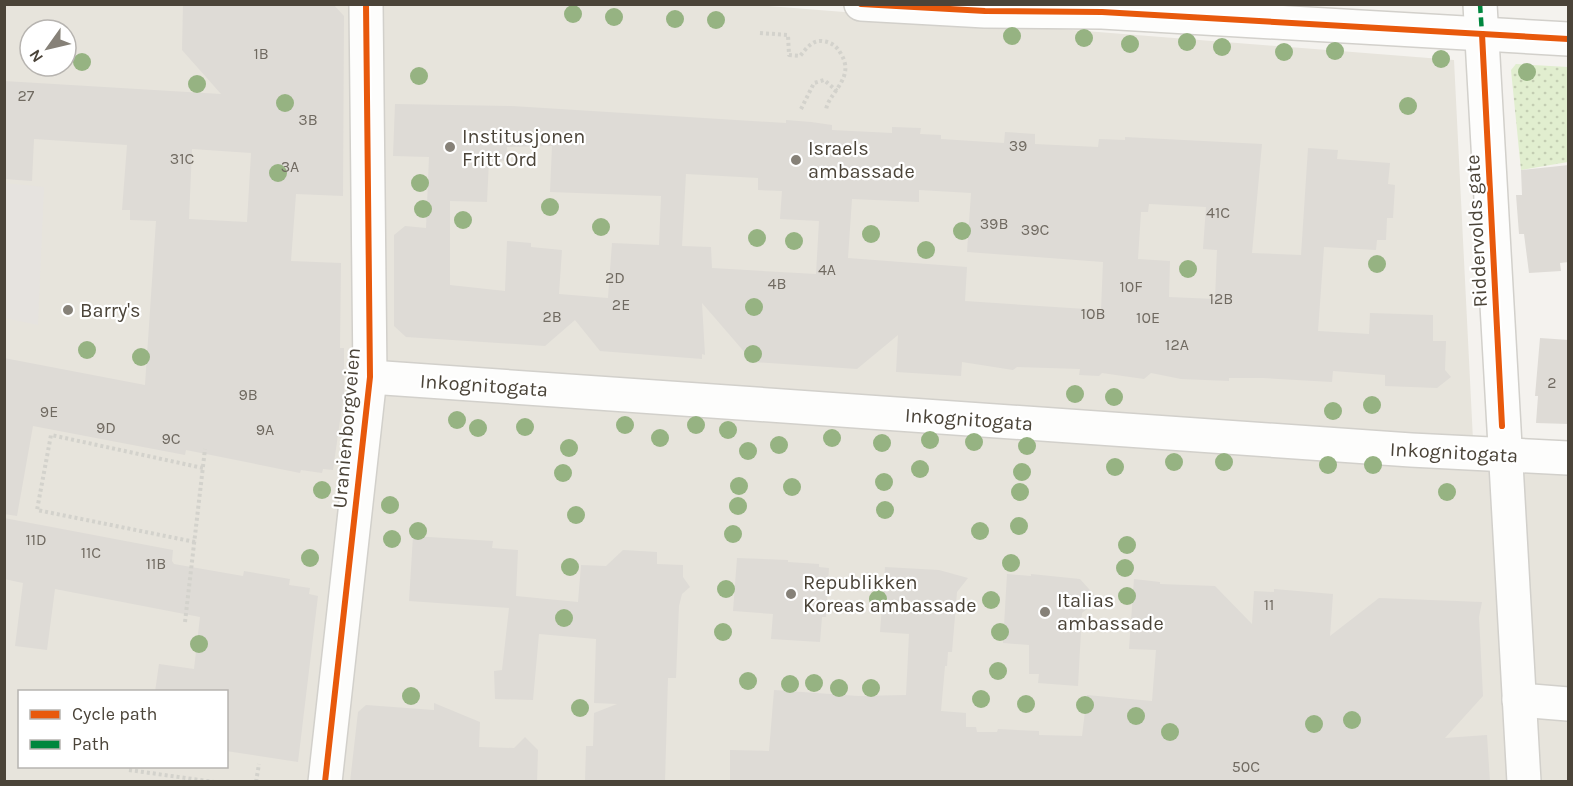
<svg xmlns="http://www.w3.org/2000/svg" width="1573" height="786" font-family="Karla,sans-serif">
<style>
.residential{fill:#e7e4dc;fill-rule:evenodd}
.grass{fill:url(#grass-dots)}
.parking{fill:#e6e3df}
.building{fill:#dedbd6;fill-rule:evenodd}
.lines{fill:none;stroke-linecap:round;stroke-linejoin:round}
.minor-casing{stroke:#d2d0cb;stroke-width:36}
.path{stroke:#d3d2cc;stroke-width:4;stroke-dasharray:3 3;stroke-linecap:butt}
.minor{stroke:#fdfdfc;stroke-width:33}
.quiet{stroke:#00873e;stroke-width:4.5;stroke-dasharray:9 4.5;stroke-linecap:butt}
.cycleway-casing{stroke:#fff;stroke-width:10}
.cycleway{stroke:#e8590c;stroke-width:6}
.tree{fill:#96b382}
.poi-dot{fill:#868178;stroke:#fff;stroke-width:2}
.labels{text-anchor:middle;stroke-width:4.5;stroke-linejoin:round;paint-order:stroke}
.number-label{font-size:16px;fill:#706a61}
.poi-label{font-size:20px;fill:#4b4439;stroke:#fff;text-anchor:start}
.street-label{font-size:20px;fill:#4b4439;stroke:#fff}
</style>
<defs>
<pattern id="grass-dots" width="8" height="8" patternUnits="userSpaceOnUse" patternTransform="scale(1.5)"><rect width="8" height="8" fill="#e1eecf"/><path d="M2 2h.1M6 6h.1" fill="none" stroke="#c3cdb2" stroke-width="1.8" stroke-linecap="round"/></pattern>
</defs>
<rect width="100%" height="100%" fill="#f4f2ee"/>
<!-- residential -->
<path class="residential" d="M742 4 1454 60 1474 460 1568 467V781L5 782V5ZM30 30H66V66H30ZM20 692H226V766H20Z"/>
<!-- grass -->
<polygon class="grass" points="1516,64 1568,67 1568,162 1521,170 1511,70"/>
<!-- parking -->
<polygon class="parking" points="5,183 44,187 38,325 5,318"/>
<!-- building -->
<g class="building">
<path d="M183 4H333L344 16 343 196 296 194 291 261 341 263 340 348H344V392L333 470 323 469 322 473 301 470 300 473 186 450 185 455 33 426 17 516 4 514V358L145 385 156 221 130 220V210H122L127 145 34 139 32 181 4 179V81L221 94 182 50ZM192 149 251 153 247 222 189 219Z"/>
<path d="M395 104 512 106 786 123V120L811 122 832 125V130L892 133V127L921 128 920 134 941 135V139L1004 143 1005 132 1035 134V144L1098 147 1099 139 1125 140V137L1262 144 1252 253 1301 255 1308 148 1338 150 1337 159 1390 163 1388 184 1395 185 1393 218H1387L1386 240H1377L1376 250 1324 247 1318 331 1369 334 1370 313 1433 315V341H1446L1445 370 1451 377 1437 388 1385 386V375L1333 371 1332 382 1263 378H1229V381L1181 379 1151 373 1144 379 1102 373 1099 376 1079 375 1080 369 1017 367 1013 370 962 362 961 376 896 372 898 335 857 369 753 362 702 303 705 355 702 354V359L600 351 575 320 545 346 406 337 394 326V235L405 226 426 228 429 157 393 156ZM552 146 550 192 661 196 659 245 612 243 608 298 559 294 562 250 531 247V243L507 241 505 291 450 285V201L487 202 489 160 506 161 507 147ZM686 174 758 178V190L782 191 780 219 819 221 816 274 712 268 711 247 682 246ZM919 190 971 193 967 252 1103 262 1101 310 965 301 967 267 848 258 852 199 919 202ZM1149 204 1206 207 1203 249 1217 250 1215 299 1169 297 1170 261 1138 259 1141 212H1148Z"/>
<polygon points="1569,165 1569,262 1560,263 1561,271 1529,273 1524,234 1519,234 1516,195 1522,195 1521,170"/>
<polygon points="1540,338 1569,340 1569,424 1536,423 1538,396 1535,396"/>
<polygon points="4,518 173,550 172,561 174,564 243,576 244,571 290,579 289,585 310,588 309,594 318,596 298,762 226,751 226,692 155,692 159,664 194,669 200,617 55,589 47,650 15,646 23,583 4,579"/>
<polygon points="413,536 493,541 492,548 518,550 516,596 578,602 581,565 606,566 623,550 657,552 657,564 683,565 683,577 690,587 682,594 679,606 676,678 668,678 665,782 585,782 586,746 593,746 594,713 617,704 594,703 596,639 539,634 533,700 495,699 494,671 502,670 509,608 409,601"/>
<polygon points="737,558 788,560 788,562 819,564 819,567 829,568 826,617 822,617 820,642 771,639 773,614 733,611"/>
<polygon points="885,567 939,570 968,578 957,592 952,652 948,652 947,666 945,666 941,711 966,713 966,727 976,727 977,732 997,732 998,729 1039,731 1039,735 1082,736 1087,695 1152,701 1156,650 1129,649 1134,579 1160,582 1160,584 1215,586 1252,624 1254,591 1274,592 1274,589 1333,594 1330,636 1379,598 1482,602 1479,617 1483,696 1445,738 1487,735 1490,782 730,782 730,750 769,751 774,690 858,696 906,695 909,634 880,632"/>
<polygon points="1007,574 1031,576 1031,574 1080,579 1098,599 1082,613 1078,686 1038,683 1039,674 1029,674 1029,645 1003,643"/>
<polygon points="434,703 480,722 479,747 514,748 525,737 538,750 537,782 350,782 358,712 366,705 434,710"/>
</g>
<g class="lines">
<defs>
<g id="minor">
<polyline points="861,4 985,11 1102,12 1568,39"/>
<polyline points="1480,4 1524,782"/>
<polyline points="370,377 1411,450 1568,458"/>
<polyline points="1519,700 1568,704"/>
<polyline points="325,782 370,377 366,4"/>
</g>
</defs>
<!-- minor casing -->
<use href="#minor" class="minor-casing"/>
<!-- path -->
<g class="path">
<path d="M760 33 788 35 789 55 800 56C806 49 812 40 822 41 831 42 837 46 841 54 856 78 828 93 826 110"/>
<polyline points="801,109 814,83 824,80 837,91"/>
<polyline points="195,542 37,510 51,435 203,468"/>
<polyline points="185,622 205,449"/>
<polyline points="129,770 214,782"/>
<polyline points="256,782 259,764"/>
</g>
<!-- minor -->
<use href="#minor" class="minor"/>
<!-- quiet -->
<polyline class="quiet" points="1480,4 1482,34"/>
<defs>
<g id="cycleway">
<polyline points="861,4 985,11 1102,12 1568,39"/>
<polyline points="1482,34 1502,426"/>
<polyline points="325,782 370,377 366,4"/>
</g>
</defs>
<!-- cycleway casing -->
<use href="#cycleway" class="cycleway-casing"/>
<!-- cycleway -->
<use href="#cycleway" class="cycleway"/>
</g>
<!-- trees -->
<g class="tree">
<circle cx="573" cy="14" r="9"/>
<circle cx="614" cy="17" r="9"/>
<circle cx="675" cy="19" r="9"/>
<circle cx="716" cy="20" r="9"/>
<circle cx="1012" cy="36" r="9"/>
<circle cx="1084" cy="38" r="9"/>
<circle cx="1187" cy="42" r="9"/>
<circle cx="1130" cy="44" r="9"/>
<circle cx="1222" cy="47" r="9"/>
<circle cx="1335" cy="51" r="9"/>
<circle cx="1284" cy="52" r="9"/>
<circle cx="1441" cy="59" r="9"/>
<circle cx="82" cy="62" r="9"/>
<circle cx="1527" cy="72" r="9"/>
<circle cx="419" cy="76" r="9"/>
<circle cx="197" cy="84" r="9"/>
<circle cx="285" cy="103" r="9"/>
<circle cx="1408" cy="106" r="9"/>
<circle cx="278" cy="173" r="9"/>
<circle cx="420" cy="183" r="9"/>
<circle cx="550" cy="207" r="9"/>
<circle cx="423" cy="209" r="9"/>
<circle cx="463" cy="220" r="9"/>
<circle cx="601" cy="227" r="9"/>
<circle cx="962" cy="231" r="9"/>
<circle cx="871" cy="234" r="9"/>
<circle cx="757" cy="238" r="9"/>
<circle cx="794" cy="241" r="9"/>
<circle cx="926" cy="250" r="9"/>
<circle cx="1377" cy="264" r="9"/>
<circle cx="1188" cy="269" r="9"/>
<circle cx="754" cy="307" r="9"/>
<circle cx="87" cy="350" r="9"/>
<circle cx="753" cy="354" r="9"/>
<circle cx="141" cy="357" r="9"/>
<circle cx="1075" cy="394" r="9"/>
<circle cx="1114" cy="397" r="9"/>
<circle cx="1372" cy="405" r="9"/>
<circle cx="1333" cy="411" r="9"/>
<circle cx="457" cy="420" r="9"/>
<circle cx="625" cy="425" r="9"/>
<circle cx="696" cy="425" r="9"/>
<circle cx="525" cy="427" r="9"/>
<circle cx="478" cy="428" r="9"/>
<circle cx="728" cy="430" r="9"/>
<circle cx="660" cy="438" r="9"/>
<circle cx="832" cy="438" r="9"/>
<circle cx="930" cy="440" r="9"/>
<circle cx="974" cy="442" r="9"/>
<circle cx="882" cy="443" r="9"/>
<circle cx="779" cy="445" r="9"/>
<circle cx="1027" cy="446" r="9"/>
<circle cx="569" cy="448" r="9"/>
<circle cx="748" cy="451" r="9"/>
<circle cx="1174" cy="462" r="9"/>
<circle cx="1224" cy="462" r="9"/>
<circle cx="1328" cy="465" r="9"/>
<circle cx="1373" cy="465" r="9"/>
<circle cx="1115" cy="467" r="9"/>
<circle cx="920" cy="469" r="9"/>
<circle cx="1022" cy="472" r="9"/>
<circle cx="563" cy="473" r="9"/>
<circle cx="884" cy="482" r="9"/>
<circle cx="739" cy="486" r="9"/>
<circle cx="792" cy="487" r="9"/>
<circle cx="322" cy="490" r="9"/>
<circle cx="1020" cy="492" r="9"/>
<circle cx="1447" cy="492" r="9"/>
<circle cx="390" cy="505" r="9"/>
<circle cx="738" cy="506" r="9"/>
<circle cx="885" cy="510" r="9"/>
<circle cx="576" cy="515" r="9"/>
<circle cx="1019" cy="526" r="9"/>
<circle cx="418" cy="531" r="9"/>
<circle cx="980" cy="531" r="9"/>
<circle cx="733" cy="534" r="9"/>
<circle cx="392" cy="539" r="9"/>
<circle cx="1127" cy="545" r="9"/>
<circle cx="310" cy="558" r="9"/>
<circle cx="1011" cy="563" r="9"/>
<circle cx="570" cy="567" r="9"/>
<circle cx="1125" cy="568" r="9"/>
<circle cx="726" cy="589" r="9"/>
<circle cx="1127" cy="596" r="9"/>
<circle cx="878" cy="599" r="9"/>
<circle cx="991" cy="600" r="9"/>
<circle cx="564" cy="618" r="9"/>
<circle cx="723" cy="632" r="9"/>
<circle cx="1000" cy="632" r="9"/>
<circle cx="199" cy="644" r="9"/>
<circle cx="998" cy="671" r="9"/>
<circle cx="748" cy="681" r="9"/>
<circle cx="814" cy="683" r="9"/>
<circle cx="790" cy="684" r="9"/>
<circle cx="839" cy="688" r="9"/>
<circle cx="871" cy="688" r="9"/>
<circle cx="411" cy="696" r="9"/>
<circle cx="981" cy="699" r="9"/>
<circle cx="1026" cy="704" r="9"/>
<circle cx="1085" cy="705" r="9"/>
<circle cx="580" cy="708" r="9"/>
<circle cx="1136" cy="716" r="9"/>
<circle cx="1352" cy="720" r="9"/>
<circle cx="1314" cy="724" r="9"/>
<circle cx="1170" cy="732" r="9"/>
</g>
<!-- markers -->
<g class="poi-dot">
<circle cx="450" cy="147" r="6"/>
<circle cx="796" cy="160" r="6"/>
<circle cx="68" cy="310" r="6"/>
<circle cx="791" cy="594" r="6"/>
<circle cx="1045" cy="612" r="6"/>
</g>
<g class="labels">
<!-- number labels -->
<g class="number-label">
<text x="261" y="59">1B</text>
<text x="26" y="101">27</text>
<text x="308" y="125">3B</text>
<text x="1018" y="151">39</text>
<text x="182" y="164">31C</text>
<text x="290" y="172">3A</text>
<text x="1218" y="218">41C</text>
<text x="994" y="229">39B</text>
<text x="1035" y="235">39C</text>
<text x="827" y="275">4A</text>
<text x="615" y="283">2D</text>
<text x="777" y="289">4B</text>
<text x="1131" y="292">10F</text>
<text x="1221" y="304">12B</text>
<text x="621" y="310">2E</text>
<text x="1093" y="319">10B</text>
<text x="552" y="322">2B</text>
<text x="1148" y="323">10E</text>
<text x="1177" y="350">12A</text>
<text x="1552" y="388">2</text>
<text x="248" y="400">9B</text>
<text x="49" y="417">9E</text>
<text x="106" y="433">9D</text>
<text x="265" y="435">9A</text>
<text x="171" y="444">9C</text>
<text x="36" y="545">11D</text>
<text x="91" y="558">11C</text>
<text x="156" y="569">11B</text>
<text x="1269" y="610">11</text>
<text x="1246" y="772">50C</text>
</g>
<!-- poi labels -->
<g class="poi-label">
<text x="462" y="143">Institusjonen<tspan x="462" dy="23">Fritt Ord</tspan></text>
<text x="808" y="155">Israels<tspan x="808" dy="23">ambassade</tspan></text>
<text x="80" y="317">Barry's</text>
<text x="803" y="589">Republikken<tspan x="803" dy="23">Koreas ambassade</tspan></text>
<text x="1057" y="607">Italias<tspan x="1057" dy="23">ambassade</tspan></text>
</g>
<!-- street labels -->
<g class="street-label">
<text transform="translate(1476 231) rotate(-93)" y="7">Riddervolds gate</text>
<text transform="translate(484 385) rotate(4)" y="7">Inkognitogata</text>
<text transform="translate(969 419) rotate(4)" y="7">Inkognitogata</text>
<text transform="translate(346 428) rotate(-85)" y="7">Uranienborgveien</text>
<text transform="translate(1454 452) rotate(3)" y="7">Inkognitogata</text>
</g>
</g>
<!-- border -->
<rect width="1573" height="786" fill="none" stroke="#4b4439" stroke-width="12"/>
<!-- legend -->
<rect x="18" y="690" width="210" height="78" fill="#ffffff" stroke="#b7b4b0" stroke-width="1.5"/>
<rect x="30" y="710" width="30" height="9" fill="#e8590c" stroke="#b7b4b0" stroke-width="1.5"/>
<text x="72" y="720" font-size="18" fill="#4b4439">Cycle path</text>
<rect x="30" y="740" width="30" height="9" fill="#00873e" stroke="#b7b4b0" stroke-width="1.5"/>
<text x="72" y="750" font-size="18" fill="#4b4439">Path</text>
<!-- north arrow -->
<g transform="translate(48 48) rotate(236)"><circle r="28" fill="#ffffff" stroke="#b7b4b0" stroke-width="1.5"/>
<path d="M0-4.5L10 22L0 15L-10 22Z" fill="#868178"/>
<text y="-9" font-size="16" font-weight="bold" text-anchor="middle" fill="#4b4439">N</text>
</g>
</svg>
